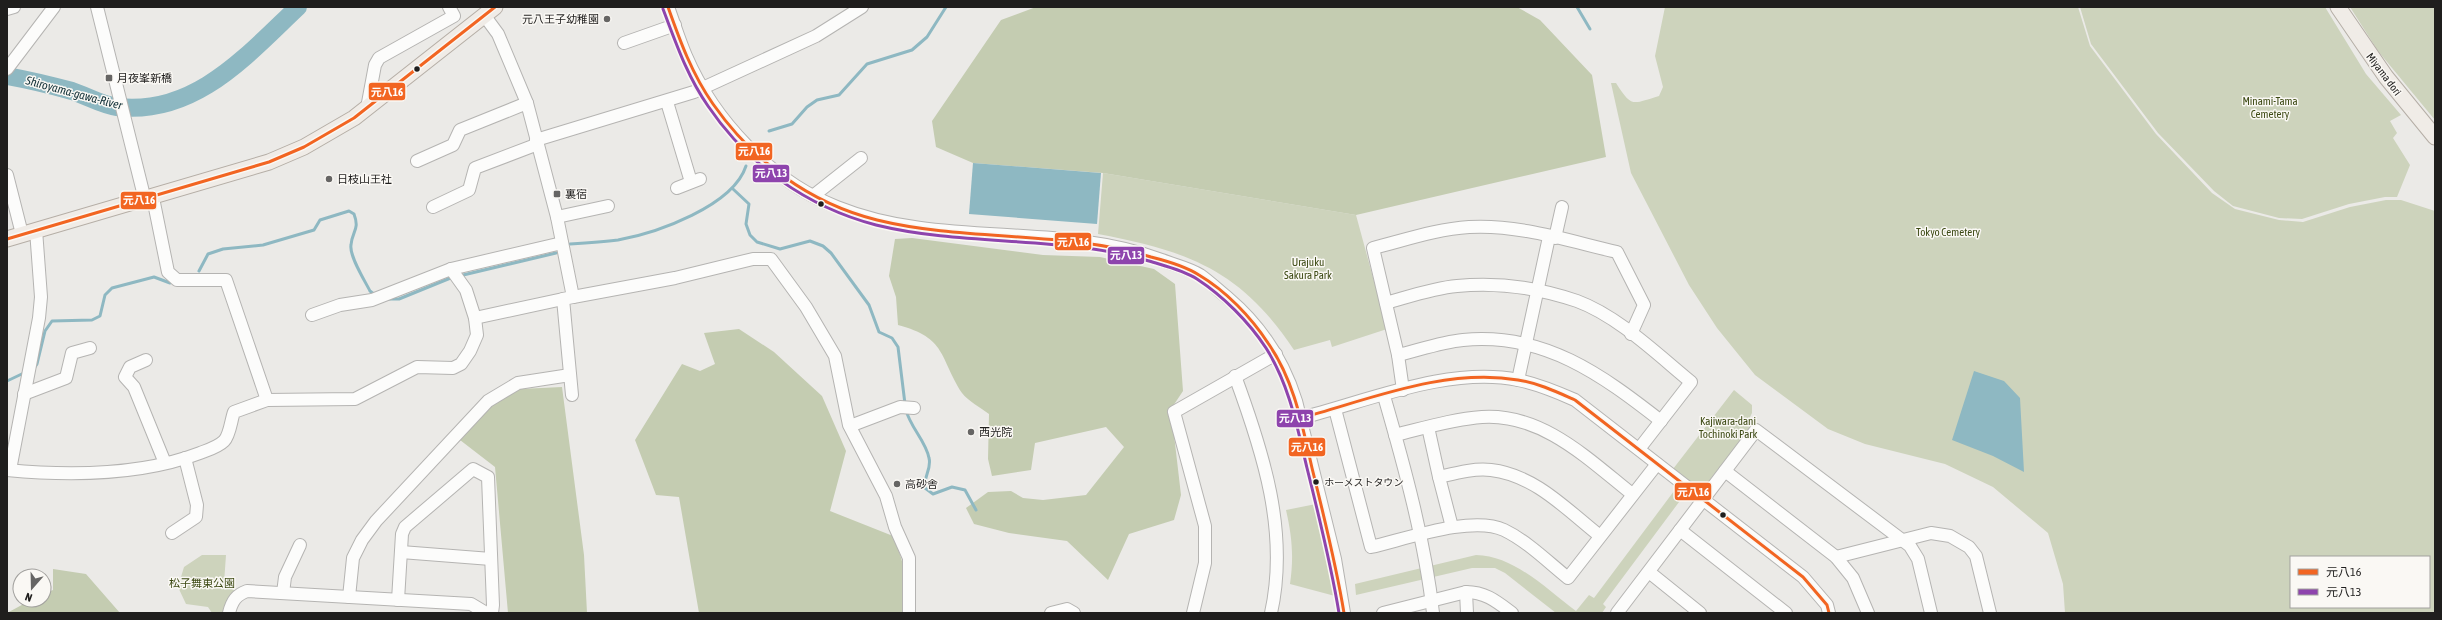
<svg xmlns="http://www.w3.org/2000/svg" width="2442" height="620" font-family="'Asap Condensed','Noto Sans JP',sans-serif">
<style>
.green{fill:#cdd3bc;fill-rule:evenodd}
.forest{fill:#c4ccb1}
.water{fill:#8eb8c2}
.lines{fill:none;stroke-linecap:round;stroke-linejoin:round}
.stream{stroke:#8eb8c2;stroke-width:3}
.river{stroke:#8eb8c2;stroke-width:18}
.minor-casing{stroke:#b5b4b2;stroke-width:14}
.major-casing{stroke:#b5aea6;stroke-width:17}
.minor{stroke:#fcfcfb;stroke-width:12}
.major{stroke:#f0ece7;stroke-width:15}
.bus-1-casing{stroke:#faf8f4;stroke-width:6}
.bus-2-casing{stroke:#faf8f4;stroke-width:6}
.bus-1{stroke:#f26522;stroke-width:3}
.bus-2{stroke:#8e44ad;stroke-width:3}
.poi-dot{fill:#666564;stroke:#faf8f4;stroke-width:1.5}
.bus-dot{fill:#1f1e1d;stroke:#faf8f4;stroke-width:1.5}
.labels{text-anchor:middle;stroke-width:3;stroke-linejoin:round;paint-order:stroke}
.bus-label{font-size:10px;fill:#1f1e1d;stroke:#faf8f4;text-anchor:start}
.poi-label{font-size:11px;fill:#1f1e1d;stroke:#faf8f4;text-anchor:start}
.street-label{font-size:11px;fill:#1f1e1d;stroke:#faf8f4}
.park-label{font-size:11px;fill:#3c4913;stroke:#faf8f4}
.water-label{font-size:12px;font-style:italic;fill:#123138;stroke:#faf8f4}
.line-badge{stroke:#faf8f4;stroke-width:1.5}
.badge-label{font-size:11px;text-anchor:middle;font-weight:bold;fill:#fff}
</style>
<rect width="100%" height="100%" fill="#ebeae7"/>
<!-- green -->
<g class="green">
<path d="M1665 7H2078L2090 46 2156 134 2212 193 2235 209 2279 220 2303 222 2350 207 2386 200H2401L2435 211V613H2065L2063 584 2048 533 1993 487 1945 464 1865 444 1828 429 1755 375 1717 328 1689 285 1631 173 1611 83H1616C1632 108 1632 104 1659 96L1663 87 1655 56ZM2291 557H2429V607H2291Z"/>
<polygon points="2080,7 2325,7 2366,74 2401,115 2390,121 2397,133 2393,138 2410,165 2397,197 2385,197 2349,204 2302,219 2279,218 2233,206 2214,191 2158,133 2091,44"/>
<polygon points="2350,7 2435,7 2435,120 2378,51"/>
<path d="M1103 173 1356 215 1387 329 1332 347 1330 340 1294 350C1241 270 1188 251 1098 234Z"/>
<polygon points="1734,390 1752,405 1752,413 1749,419 1754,424 1704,487 1698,488 1673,469"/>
<path d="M1677 487 1685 494 1603 604 1606 607 1602 613H1556L1505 573 1495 568H1472L1356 595 1355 584 1476 555C1515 556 1546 589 1576 611L1589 595 1594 598Z"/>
<path d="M1316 504 1335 596 1290 584C1294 557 1292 536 1286 510Z"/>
<polygon points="202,555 226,555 224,583 239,594 229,613 212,613 208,607 186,604 178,587 184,567"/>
</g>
<!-- forest -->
<g class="forest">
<polygon points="1036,7 1517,7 1540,20 1592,75 1606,157 1356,215 1103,173 973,163 936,147 932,121 1001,20"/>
<path d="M912 238 1043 255 1100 257 1154 269 1175 284 1183 391 1171 409 1181 495 1174 520 1129 534 1108 580 1067 541 1009 533 974 524 966 508 988 492 1011 491 1023 498 1043 500 1086 495 1124 447 1106 427 1035 443 1031 470 992 476 988 459 989 414C981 408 968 401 962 393 939 357 947 338 898 325L896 297 889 276 895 239Z"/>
<path d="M739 329 774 352 822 396 846 451 830 511 893 536C903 560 911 587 906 613H699L679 497 656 495 635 440 682 364 700 371 715 364 704 333Z"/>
<polygon points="562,387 584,555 587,613 508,613 495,467 460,440 493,404 520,389"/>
<polygon points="53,569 86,574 120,613 7,613 31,600 44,600 44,594 53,590"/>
</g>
<!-- water -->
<g class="water">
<polygon points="973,163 1101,173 1097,224 969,214"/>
<polygon points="1974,371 2004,381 2020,398 2024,472 1993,456 1952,440"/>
</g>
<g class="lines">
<!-- stream -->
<g class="stream">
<polyline points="1577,7 1590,29"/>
<polyline points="769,131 792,124 807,107 817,100 839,95 867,64 912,50 927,37 946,7"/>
<polyline points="733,189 749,204 746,224 750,235 757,242 780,249 810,241 823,246 831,253 869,305 879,332 892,338 898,347 905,404"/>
<path d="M570 244C586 243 602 242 618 240 657 233 733 206 746 166"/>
<path d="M199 271 208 254 223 249 263 245 314 230 320 220 349 211 354 214C360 230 352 231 351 245 349 256 365 281 370 291L375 295"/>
<polyline points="459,276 556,253"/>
<polyline points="386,299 399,299 453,277"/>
<polyline points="33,370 37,364 45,331 52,321 92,320 100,316 105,295 112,288 154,277 170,283"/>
<polyline points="7,381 26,372"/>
<path d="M906 410C910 427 926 441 929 458 932 469 923 477 925 488L933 494 952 487 965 490 976 510"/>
</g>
<!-- river -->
<path class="river" d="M7 76C29 80 50 85 72 91 87 96 102 105 117 107 195 116 247 55 298 7"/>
<defs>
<g id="minor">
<polyline points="97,7 145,200"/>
<path d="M668 7C674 23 679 40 686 56 714 121 771 181 837 207 941 249 1058 221 1162 260 1174 265 1189 268 1200 275 1210 282 1219 291 1228 298 1261 326 1283 360 1296 401L1335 559 1344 613"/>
<polyline points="7,9 14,7"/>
<polyline points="484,15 498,34 527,103 557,217 573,297 563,299 572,395"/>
<polyline points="624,43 675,25"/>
<polyline points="7,69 54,7"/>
<polyline points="667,102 691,182"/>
<polyline points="367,108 375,65 379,58 454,16 449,7"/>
<polyline points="536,140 694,92 816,36 862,7"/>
<polyline points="417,161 453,145 460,130 527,103"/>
<polyline points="7,175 22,234"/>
<polyline points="677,188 700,179"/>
<polyline points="813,196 861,158"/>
<polyline points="153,198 168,272 177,280 226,280 267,400"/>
<polyline points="433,207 469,190 475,168 538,144"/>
<polyline points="557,217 608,206"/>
<polyline points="1555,238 1562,207"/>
<polyline points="573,297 675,278 753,259 771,259 806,307 835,356 849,425 886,496 895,527 909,558 909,613"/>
<path d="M1386 303C1408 297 1433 288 1457 286 1496 282 1539 288 1577 301 1618 316 1658 355 1691 382L1639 449"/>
<polyline points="312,315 340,305 372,300 451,269 562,243"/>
<polyline points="475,318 563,299"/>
<path d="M1398 355C1419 350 1442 342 1463 340 1544 332 1602 375 1661 421"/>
<polyline points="146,360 130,367 125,377 134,387 165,463"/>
<path d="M1235 376C1263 452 1289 532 1271 613"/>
<polyline points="1518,380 1549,237"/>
<path d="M1403 390 1398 355 1373 248C1405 240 1437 229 1469 227 1518 224 1569 241 1617 252L1644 305 1631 334"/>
<polyline points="24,394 66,378 72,353 90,348"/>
<path d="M1384 396C1404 465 1425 541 1433 613"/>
<path d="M1335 409 1371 547C1406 539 1472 515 1504 530 1527 541 1548 562 1568 578L1657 464"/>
<path d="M1301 418C1368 401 1449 366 1518 380 1538 384 1557 392 1575 400L1803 577 1827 605 1829 613"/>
<polyline points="850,426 900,407 914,408"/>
<polyline points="1428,427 1439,477"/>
<path d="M1395 435C1424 428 1453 419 1482 417 1542 413 1588 459 1632 494"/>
<path d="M7 470C70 476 140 476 200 453 208 450 218 447 224 441 230 435 231 420 234 412L267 400 355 399 417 367 453 368 461 364 470 351 477 335 475 318 466 290 451 269"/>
<polyline points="10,470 39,318 41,297 36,230"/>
<polyline points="1725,471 1836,557 1853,578 1868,613"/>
<path d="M1452 527 1439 477C1456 473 1474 468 1491 470 1535 475 1567 510 1600 536"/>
<polyline points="1680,530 1786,613"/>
<polyline points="172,533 196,517 197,505 185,458"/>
<polyline points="401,552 491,559"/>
<polyline points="1836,557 1931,533 1950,536 1969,547 1976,556 1990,613"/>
<polyline points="1649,572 1700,613"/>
<polyline points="1466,592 1467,613"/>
<polyline points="283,593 285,577 300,545"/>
<polyline points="349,597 353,558 362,540 376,521 488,401 518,383 570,375"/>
<polyline points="398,600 402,534 405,527 473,469 488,477 493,605 492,613"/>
<path d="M229 613C232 601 236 595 247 591L471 604 486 613"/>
<polyline points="1051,613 1067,609 1074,613"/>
<polyline points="1193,613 1205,563 1205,526 1174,412 1276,354"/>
<path d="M1383 613 1466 592C1485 592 1496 601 1512 613"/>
<polyline points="1617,613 1756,430 1910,546 1918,559 1931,613"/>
</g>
<g id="major">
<polyline points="2338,7 2386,77 2435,137"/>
<polyline points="7,239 269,162 304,147 354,118 495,7"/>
</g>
</defs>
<!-- minor casing -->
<use href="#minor" class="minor-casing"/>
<!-- major casing -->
<use href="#major" class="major-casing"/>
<!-- minor -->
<use href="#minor" class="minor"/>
<!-- major -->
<use href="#major" class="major"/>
<defs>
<g id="bus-1">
<path d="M668 7C680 41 692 74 713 104 753 161 809 203 877 220 967 242 1062 230 1151 257 1167 261 1185 266 1199 275 1226 291 1251 317 1268 343 1294 380 1302 424 1312 468 1324 516 1336 564 1344 613"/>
<polyline points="7,239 269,162 304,147 354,118 495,7"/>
<path d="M1301 418C1371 399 1444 368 1518 380 1538 383 1557 392 1575 400L1803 577 1827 605 1829 613"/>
</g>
<path id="bus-2" d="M663 9C676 43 687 76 708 106 748 165 807 207 876 225 966 247 1060 235 1149 261 1165 266 1183 270 1197 279 1223 296 1249 322 1266 348 1289 384 1297 426 1307 468 1319 516 1331 564 1339 613"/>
</defs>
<!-- bus-1 casing -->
<use href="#bus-1" class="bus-1-casing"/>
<!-- bus-2 casing -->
<use href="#bus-2" class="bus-2-casing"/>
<!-- bus-1 -->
<use href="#bus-1" class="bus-1"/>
<!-- bus-2 -->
<use href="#bus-2" class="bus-2"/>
</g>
<!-- markers -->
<g class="poi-dot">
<circle cx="607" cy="19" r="4"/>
<rect x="105" y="74" width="8" height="8" rx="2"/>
<circle cx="329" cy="179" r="4"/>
<rect x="553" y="190" width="8" height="8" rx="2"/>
<circle cx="971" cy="432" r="4"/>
<circle cx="897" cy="484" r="4"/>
</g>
<g class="bus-dot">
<circle cx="417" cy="69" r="3.5"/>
<circle cx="821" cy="204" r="3.5"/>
<circle cx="1316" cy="482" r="3.5"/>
<circle cx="1723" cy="515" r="3.5"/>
</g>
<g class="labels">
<!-- bus labels -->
<g class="bus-label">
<text x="1324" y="486">ホーメストタウン</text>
</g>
<!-- poi labels -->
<g class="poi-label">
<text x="599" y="23" text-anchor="end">元八王子幼稚園</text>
<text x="117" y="82">月夜峯新橋</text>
<text x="337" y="183">日枝山王社</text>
<text x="565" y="198">裏宿</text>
<text x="979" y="436">西光院</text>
<text x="905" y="488">高砂舎</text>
</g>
<!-- street labels -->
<g class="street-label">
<text transform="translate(2384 74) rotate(53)" y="4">Miyama dori</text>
</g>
<!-- park labels -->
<g class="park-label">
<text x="2270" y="105">Minami-Tama<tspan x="2270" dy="13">Cemetery</tspan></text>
<text x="1948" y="236">Tokyo Cemetery</text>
<text x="1308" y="266">Urajuku<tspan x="1308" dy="13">Sakura Park</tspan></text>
<text x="1728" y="425">Kajiwara-dani<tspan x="1728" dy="13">Tochinoki Park</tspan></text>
<text x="202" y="587">松子舞東公園</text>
</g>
<!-- water labels -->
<g class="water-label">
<text transform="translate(74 93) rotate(15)" y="4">Shiroyama-gawa-River</text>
</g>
</g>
<g class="line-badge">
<rect x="368" y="82" width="38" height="19" rx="4" fill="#f26522"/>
<rect x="735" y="142" width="38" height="19" rx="4" fill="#f26522"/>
<rect x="752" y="164" width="38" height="19" rx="4" fill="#8e44ad"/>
<rect x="120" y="191" width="37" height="19" rx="4" fill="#f26522"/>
<rect x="1054" y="232" width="38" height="19" rx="4" fill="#f26522"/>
<rect x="1107" y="246" width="38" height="19" rx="4" fill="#8e44ad"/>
<rect x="1276" y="409" width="38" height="19" rx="4" fill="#8e44ad"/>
<rect x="1288" y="437" width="38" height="20" rx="4" fill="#f26522"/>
<rect x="1674" y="482" width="38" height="19" rx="4" fill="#f26522"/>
</g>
<g class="badge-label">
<text x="387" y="96">元八16</text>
<text x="754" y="155">元八16</text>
<text x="771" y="177">元八13</text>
<text x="139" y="204">元八16</text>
<text x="1073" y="246">元八16</text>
<text x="1126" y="259">元八13</text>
<text x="1295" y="422">元八13</text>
<text x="1307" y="451">元八16</text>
<text x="1693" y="496">元八16</text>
</g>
<!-- border -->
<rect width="2442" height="620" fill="none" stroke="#1f1e1d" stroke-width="16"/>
<!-- legend -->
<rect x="2290" y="556" width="140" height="52" fill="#faf8f4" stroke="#a2a19e"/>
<rect x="2298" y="569" width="20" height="6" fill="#f26522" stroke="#a2a19e"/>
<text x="2326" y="576" font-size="12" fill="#1f1e1d">元八16</text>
<rect x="2298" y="589" width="20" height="6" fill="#8e44ad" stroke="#a2a19e"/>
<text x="2326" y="596" font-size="12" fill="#1f1e1d">元八13</text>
<!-- north arrow -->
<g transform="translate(32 588) rotate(200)"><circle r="19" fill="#faf8f4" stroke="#a2a19e"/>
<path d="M0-3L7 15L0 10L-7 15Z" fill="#666564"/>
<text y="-6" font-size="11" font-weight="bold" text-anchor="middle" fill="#1f1e1d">N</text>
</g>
</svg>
